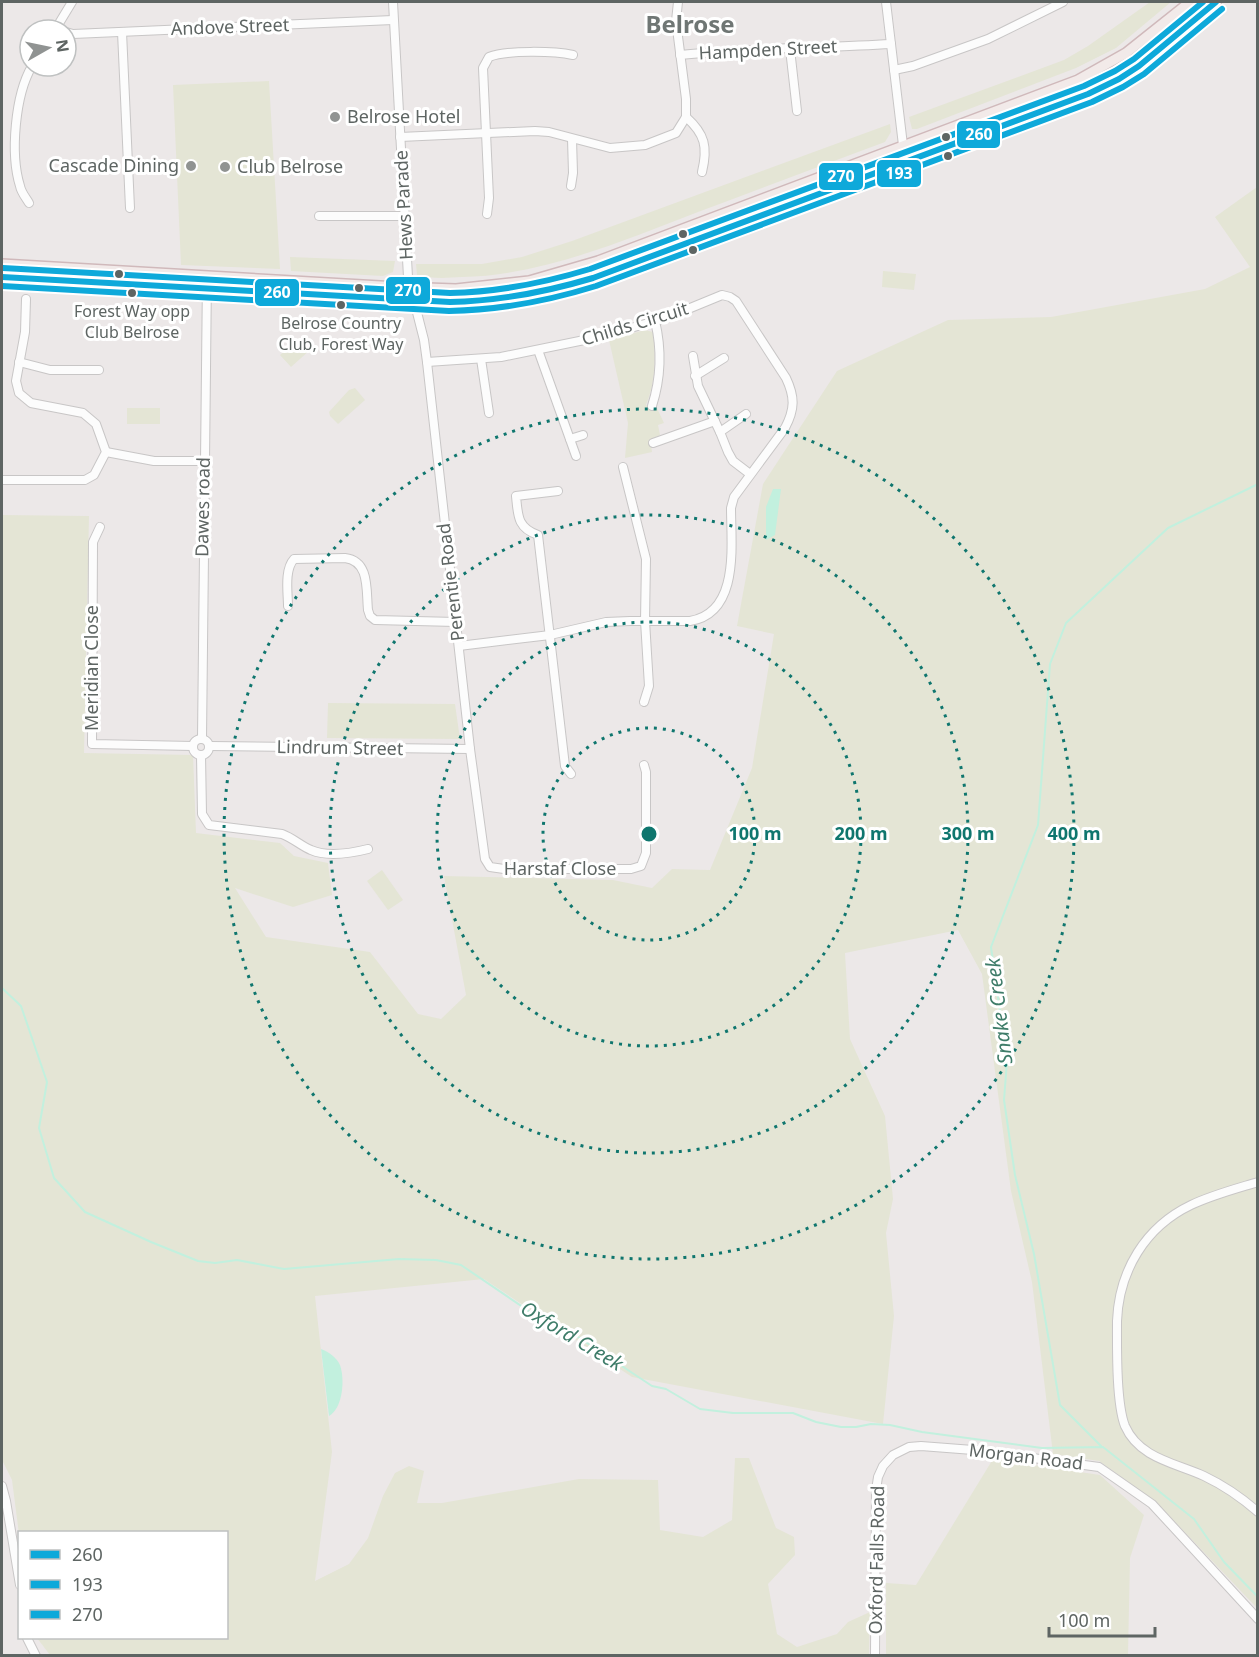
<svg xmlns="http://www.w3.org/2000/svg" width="1259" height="1657" font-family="'Noto Sans',sans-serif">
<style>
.green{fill:#e4e5d5}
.water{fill:#c2f0de}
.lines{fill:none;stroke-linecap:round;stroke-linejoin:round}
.stream{stroke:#c2f0de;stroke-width:2}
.minor-casing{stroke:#c8c6c6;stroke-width:10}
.major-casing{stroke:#d0b9bb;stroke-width:12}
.minor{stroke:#fcfcfc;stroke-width:8}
.major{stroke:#f2eae9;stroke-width:9}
.bus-1-casing{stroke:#fff;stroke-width:10}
.bus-2-casing{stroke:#fff;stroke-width:10}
.bus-3-casing{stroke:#fff;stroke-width:10}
.bus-1{stroke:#0ea9da;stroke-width:6}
.bus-2{stroke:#0ea9da;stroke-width:6}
.bus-3{stroke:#0ea9da;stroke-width:6}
.ring{fill:none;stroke:#0f766e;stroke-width:3;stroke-dasharray:3 6}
.poi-dot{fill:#909392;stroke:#fff;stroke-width:2}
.bus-dot{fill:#5e6563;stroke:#fff;stroke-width:2}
.labels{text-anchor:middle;stroke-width:6;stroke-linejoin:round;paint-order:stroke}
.bus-label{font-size:16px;fill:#5e6563;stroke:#fff}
.street-label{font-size:18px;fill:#5e6563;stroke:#fff}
.poi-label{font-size:18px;fill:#5e6563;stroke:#fff;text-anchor:start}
.water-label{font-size:20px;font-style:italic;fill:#3e7c69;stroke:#fff}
.district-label{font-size:24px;font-weight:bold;fill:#6f7674;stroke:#fff}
.centre{fill:#0f766e;stroke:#fff;stroke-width:3}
.ring-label{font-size:18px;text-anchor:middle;font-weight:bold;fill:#0f766e;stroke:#fff;stroke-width:6;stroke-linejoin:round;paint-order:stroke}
.line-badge{stroke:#fff;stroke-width:2}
.badge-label{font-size:16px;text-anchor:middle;font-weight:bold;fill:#fff}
</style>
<rect width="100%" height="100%" fill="#ece8e8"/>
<!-- green -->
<g class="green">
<polygon points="1150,2 1171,2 1116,48 1076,68 917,129 912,129 909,117 1064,60 1088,46"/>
<polygon points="269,81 280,269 181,265 173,85"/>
<path d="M890 124 891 132 885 142C822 165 760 189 698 212 622 241 544 275 462 277 447 278 431 279 417 275L416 264H482L522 257 572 241Z"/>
<polygon points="1257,187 1257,1608 1155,1501 1099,1461 1053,1454 1032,1282 1011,1191 982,974 958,930 845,953 850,1039 885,1116 893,1199 886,1233 894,1316 883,1424 632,1377 484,1279 315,1296 332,1452 315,1581 349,1564 368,1538 383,1496 395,1473 409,1466 424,1471 417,1503 442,1503 579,1479 658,1480 660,1530 703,1537 732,1520 735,1458 749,1458 776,1528 794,1537 795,1555 768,1584 777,1634 797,1647 837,1634 848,1622 870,1612 869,1655 50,1655 37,1638 226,1638 226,1532 19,1534 12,1480 2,1460 2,515 89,516 84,753 193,755 196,833 280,843 294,856 328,863 332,895 293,907 235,888 266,937 370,952 418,1014 441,1019 466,995 444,876 613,880 652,888 672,869 710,870 752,768 774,634 737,626 763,484 837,371 948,320 1051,317 1205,289 1250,267 1215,217"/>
<polygon points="290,257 395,261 393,272 383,276 291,271"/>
<polygon points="883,271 916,274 914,290 882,287"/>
<path d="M645 330 653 332C656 358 656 381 646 405L654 409 656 406 664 423 658 425 660 435 650 440 652 452 625 458 628 423 609 340Z"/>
<polygon points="299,338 310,350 291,367 280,355"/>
<polygon points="355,388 365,400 338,424 330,416 329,412 349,390"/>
<rect x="127" y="408" width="33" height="16"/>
<polygon points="328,703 455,704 460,739 327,738"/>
<polygon points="382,870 403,900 388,910 367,881"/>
<polygon points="993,1459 1100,1475 1144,1515 1130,1558 1128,1655 886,1655 886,1583 916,1585"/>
</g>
<!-- water -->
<g class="water">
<polygon points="773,489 781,489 775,535 766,540 766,507"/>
<path d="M321 1349C329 1352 337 1358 340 1365 345 1379 343 1408 329 1416Z"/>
</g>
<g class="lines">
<!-- stream -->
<g class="stream">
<polyline points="2,988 21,1006 47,1082 39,1128 54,1178 85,1212 151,1242 198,1261 215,1263 237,1260 284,1269 399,1259 436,1260 461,1265 539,1318 569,1331 652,1386 666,1389 700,1409 733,1413 793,1413 816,1422 841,1427 856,1427 871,1424 890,1425 922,1432 1042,1448 1103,1447 1194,1519 1224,1562 1258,1597"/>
<polyline points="1101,1446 1060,1405 1034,1254 1015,1175 1004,1100 1007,1061 991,947 1038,825 1050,664 1066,623 1168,528 1258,484"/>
</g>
<defs>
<g id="minor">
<polyline points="393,2 408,277 424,340 427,362 470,749 485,859 490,867 504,869 631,869 641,866 646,853 646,772 644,765"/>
<polyline points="886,2 905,162"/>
<polyline points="55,30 72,2"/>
<path d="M66 32 73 34C180 29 286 25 393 20"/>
<polyline points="122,32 130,208"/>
<polyline points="790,49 797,111"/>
<path d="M680 55C750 48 821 48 891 44"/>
<polyline points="894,70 913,66 988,39 1063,2"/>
<path d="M686 117C705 134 708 147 702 172"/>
<polyline points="400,137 535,131 549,132 610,148 645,145 676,133 686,117 686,99 676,21 678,2"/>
<polyline points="571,186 573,173 572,139"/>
<path d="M29 203C26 198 21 192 20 186 10 154 15 95 32 66"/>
<path d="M487 214 489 198 483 68 489 57C507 50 554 51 573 55"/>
<polyline points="319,216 404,216"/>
<polyline points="538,350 576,456"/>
<polyline points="693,356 698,386 720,432 728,452 733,461 750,474"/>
<polyline points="481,359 489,413"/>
<polyline points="19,362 50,370 99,370"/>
<path d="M427 362 501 357 599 337 666 318 722 295 730 297 736 301 786 378C795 397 795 409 785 428L734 497 731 508C731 545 740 613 690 621H630L606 622 550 635 459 646"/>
<polyline points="695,376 724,358"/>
<path d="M652 406C661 378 662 350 655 321"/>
<polyline points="720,432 746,414"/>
<polyline points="570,439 583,435"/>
<polyline points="653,443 715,421"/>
<polyline points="106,452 154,461 204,461"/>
<polyline points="623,467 646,559 645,621 649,686 644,702"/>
<polyline points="2,480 85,480 94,475 106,452 96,424 83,413 31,403 19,393 16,381 25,332 26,299"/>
<path d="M558 491 516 496C518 515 517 528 538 535L565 766 571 774"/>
<polyline points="100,527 93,542 92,744 193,746"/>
<path d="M288 606C288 593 284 570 294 559L345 558C370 561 366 590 368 610L370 616 375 620 456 622"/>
<circle cx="201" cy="747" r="8"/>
<polyline points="202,739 207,276"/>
<polyline points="210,746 470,749"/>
<path d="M201 755 202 814 209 825 282 834C293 838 301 846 311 850 327 857 352 853 368 849"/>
<path d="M1258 1182C1235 1189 1212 1195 1191 1205 1145 1227 1119 1271 1117 1321 1117 1347 1116 1403 1125 1426 1139 1458 1175 1463 1204 1476 1223 1485 1242 1498 1258 1512"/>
<polyline points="2,1486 6,1501 20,1585"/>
<polyline points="27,1638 36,1656"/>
<polyline points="875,1656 876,1490 878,1477 883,1466 893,1455 909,1447 921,1446 973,1450 1099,1467 1152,1504 1258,1619"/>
</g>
<g id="major">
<polyline points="2,264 398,287 456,289 529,281 598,261 1078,80 1126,53 1190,2"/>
<path d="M2 277 450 302C499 302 546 293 593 278L1088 94 1119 79 1139 66 1216 2"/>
</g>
</defs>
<!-- minor casing -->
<use href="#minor" class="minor-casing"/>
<!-- major casing -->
<use href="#major" class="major-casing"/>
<!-- minor -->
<use href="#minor" class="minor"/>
<!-- major -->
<use href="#major" class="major"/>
<defs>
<path id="bus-1" d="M2 277 450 302C499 301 546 292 593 278L1088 94 1119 79 1139 66 1216 2"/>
<path id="bus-2" d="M2 286 449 311C500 310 548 301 596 286L1092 102 1123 87 1144 74 1222 9"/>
<path id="bus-3" d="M3 268 450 293C498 292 544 283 590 269L1084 86 1115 71 1134 59 1203 2"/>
</defs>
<!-- bus-1 casing -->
<use href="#bus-1" class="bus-1-casing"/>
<!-- bus-2 casing -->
<use href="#bus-2" class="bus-2-casing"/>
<!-- bus-3 casing -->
<use href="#bus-3" class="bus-3-casing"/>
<!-- bus-1 -->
<use href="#bus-1" class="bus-1"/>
<!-- bus-2 -->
<use href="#bus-2" class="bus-2"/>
<!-- bus-3 -->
<use href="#bus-3" class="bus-3"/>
</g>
<!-- distance rings -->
<g class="ring">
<circle cx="649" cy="834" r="106"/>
<circle cx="649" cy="834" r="212"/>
<circle cx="649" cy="834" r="319"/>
<circle cx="649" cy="834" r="425"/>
</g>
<!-- markers -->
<g class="poi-dot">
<circle cx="335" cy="117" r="6"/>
<circle cx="191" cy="166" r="6"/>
<circle cx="225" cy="167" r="6"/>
</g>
<g class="bus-dot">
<circle cx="946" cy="137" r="5"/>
<circle cx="948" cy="156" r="5"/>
<circle cx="683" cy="234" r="5"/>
<circle cx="693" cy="250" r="5"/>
<circle cx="119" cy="274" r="5"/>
<circle cx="359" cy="288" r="5"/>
<circle cx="132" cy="293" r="5"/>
<circle cx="341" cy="305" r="5"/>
</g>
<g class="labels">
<!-- bus labels -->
<g class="bus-label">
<text x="132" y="317">Forest Way opp<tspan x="132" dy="21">Club Belrose</tspan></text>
<text x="341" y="329">Belrose Country<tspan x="341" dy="21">Club, Forest Way</tspan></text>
</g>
<!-- street labels -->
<g class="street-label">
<text transform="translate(230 27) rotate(-2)" y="6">Andove Street</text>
<text transform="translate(768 50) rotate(-3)" y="6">Hampden Street</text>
<text transform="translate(404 205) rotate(-93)" y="6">Hews Parade</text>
<text transform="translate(635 324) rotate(-17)" y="6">Childs Circuit</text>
<text transform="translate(203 507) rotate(-89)" y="6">Dawes road</text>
<text transform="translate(451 582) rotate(-97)" y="6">Perentie Road</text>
<text transform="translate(92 668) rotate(-90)" y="6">Meridian Close</text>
<text transform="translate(340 748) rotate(1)" y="6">Lindrum Street</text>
<text x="560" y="875">Harstaf Close</text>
<text transform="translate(1026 1457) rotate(7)" y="6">Morgan Road</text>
<text transform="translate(877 1560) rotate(-89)" y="6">Oxford Falls Road</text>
</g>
<!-- poi labels -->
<g class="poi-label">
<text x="347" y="123">Belrose Hotel</text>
<text x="179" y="172" text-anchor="end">Cascade Dining</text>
<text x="237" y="173">Club Belrose</text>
</g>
<!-- water labels -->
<g class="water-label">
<text transform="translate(999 1011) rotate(-97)" y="7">Snake Creek</text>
<text transform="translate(572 1336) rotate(31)" y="7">Oxford Creek</text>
</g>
<!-- district labels -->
<g class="district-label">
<text x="690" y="33">Belrose</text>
</g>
</g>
<circle cx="649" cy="834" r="9" class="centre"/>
<g class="ring-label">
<text x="755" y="840">100 m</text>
<text x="861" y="840">200 m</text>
<text x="968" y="840">300 m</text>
<text x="1074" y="840">400 m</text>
</g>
<g class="line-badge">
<rect x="956" y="120" width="45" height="29" rx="6" fill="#0ea9da"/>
<rect x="876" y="159" width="46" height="29" rx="6" fill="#0ea9da"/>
<rect x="818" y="162" width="46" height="29" rx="6" fill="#0ea9da"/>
<rect x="385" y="276" width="46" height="29" rx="6" fill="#0ea9da"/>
<rect x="254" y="278" width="46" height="29" rx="6" fill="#0ea9da"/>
</g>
<g class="badge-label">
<text x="979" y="140">260</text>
<text x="899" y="179">193</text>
<text x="841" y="182">270</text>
<text x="408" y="296">270</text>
<text x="277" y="298">260</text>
</g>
<!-- border -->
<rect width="1259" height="1657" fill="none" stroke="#5e6563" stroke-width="6"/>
<!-- legend -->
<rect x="18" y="1531" width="210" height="108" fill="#ffffff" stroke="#bfc1c1" stroke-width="1.5"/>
<rect x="30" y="1550" width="30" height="9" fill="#0ea9da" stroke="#bfc1c1" stroke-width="1.5"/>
<text x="72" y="1561" font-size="18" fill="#5e6563">260</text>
<rect x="30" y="1580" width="30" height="9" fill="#0ea9da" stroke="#bfc1c1" stroke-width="1.5"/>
<text x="72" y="1591" font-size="18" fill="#5e6563">193</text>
<rect x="30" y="1610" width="30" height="9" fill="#0ea9da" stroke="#bfc1c1" stroke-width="1.5"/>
<text x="72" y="1621" font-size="18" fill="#5e6563">270</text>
<!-- north arrow -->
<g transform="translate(48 48) rotate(81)"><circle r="28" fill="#ffffff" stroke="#bfc1c1" stroke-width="1.5"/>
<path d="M0-4.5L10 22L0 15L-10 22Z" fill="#909392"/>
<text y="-9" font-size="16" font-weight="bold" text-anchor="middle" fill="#5e6563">N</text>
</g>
<!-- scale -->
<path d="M1049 1627v9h106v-9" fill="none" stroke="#5e6563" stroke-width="3"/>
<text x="1058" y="1627" font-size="18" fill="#5e6563" stroke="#ffffff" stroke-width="4.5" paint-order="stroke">100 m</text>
</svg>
